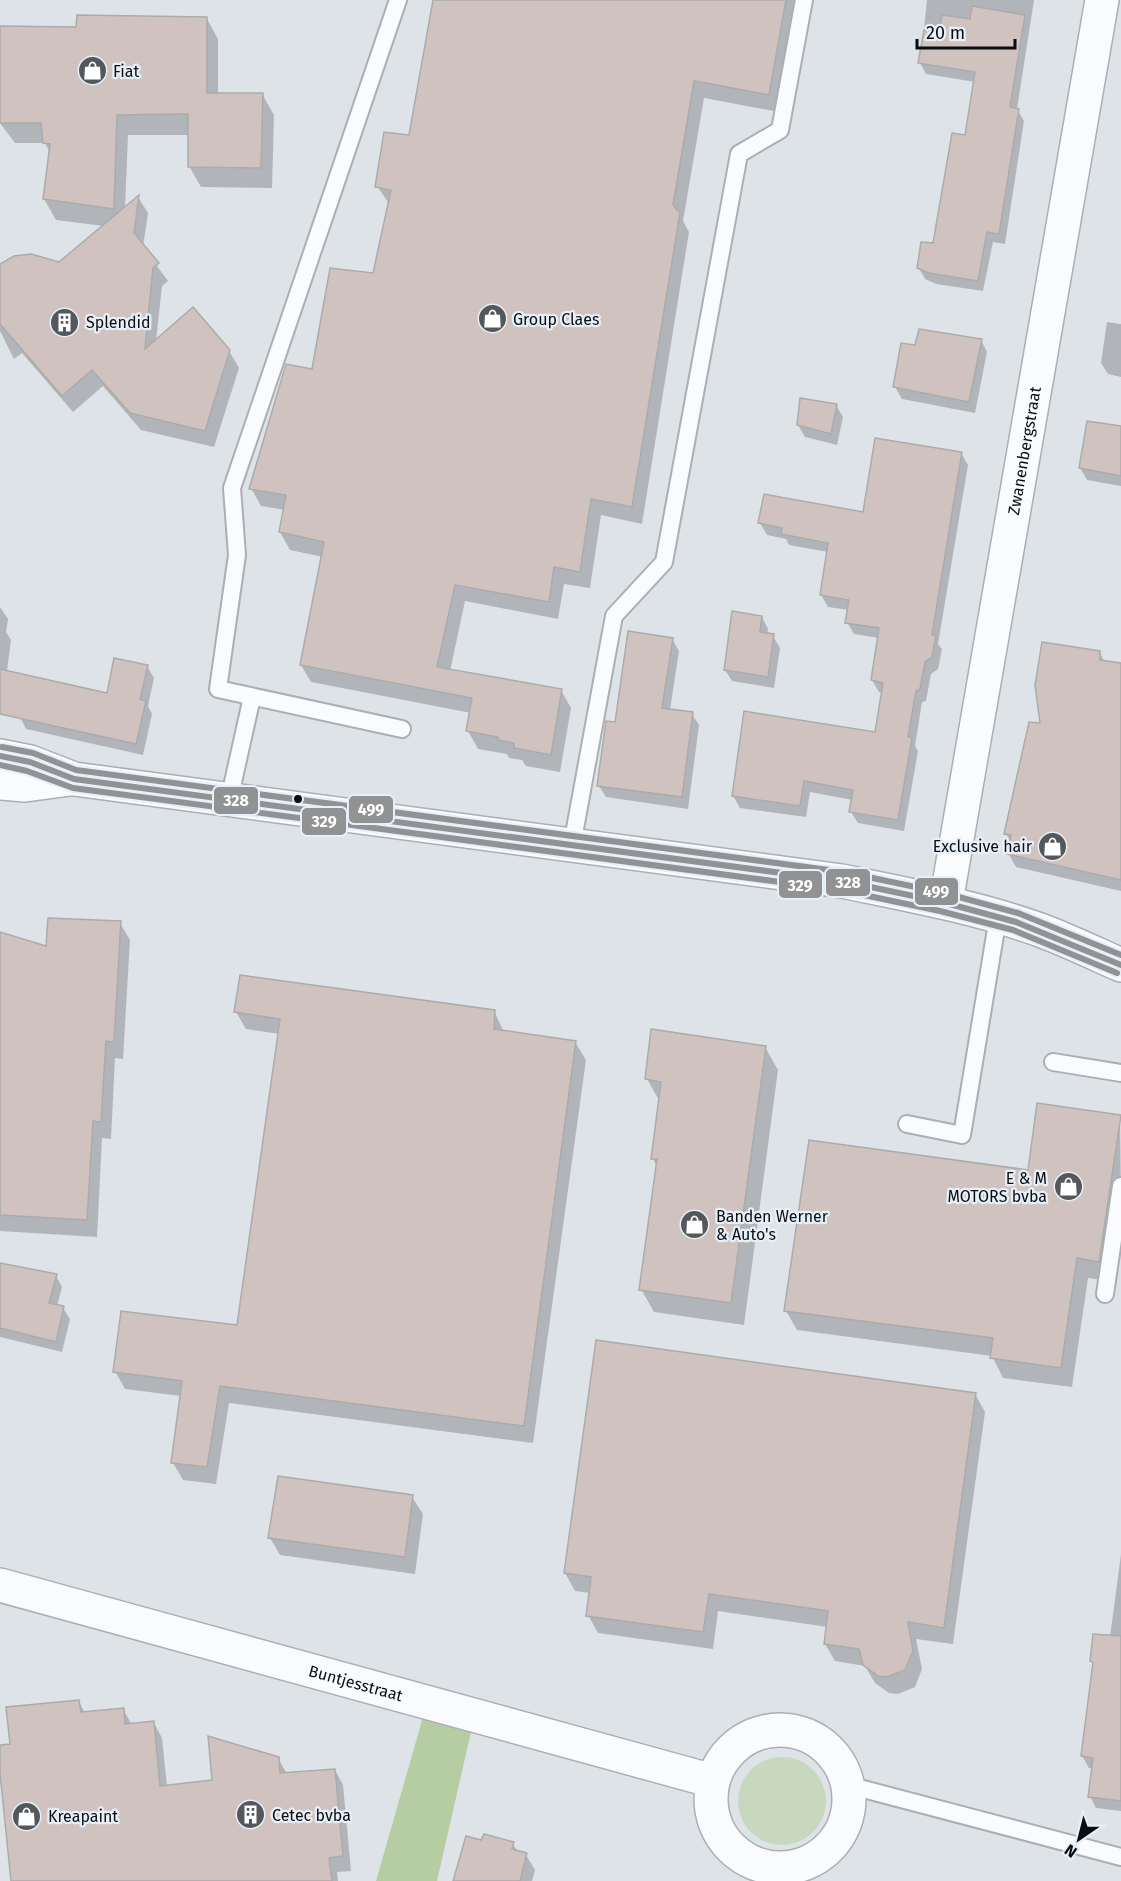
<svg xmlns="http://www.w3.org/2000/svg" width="1121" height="1881" font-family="'Fira Sans',sans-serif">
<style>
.green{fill:#c8d8bf}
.forest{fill:#b6cda4}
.shadow{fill:#0003}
.building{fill:#d0c2be;stroke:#ababac;stroke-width:1.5}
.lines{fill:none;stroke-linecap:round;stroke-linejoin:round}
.service-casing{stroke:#abafb3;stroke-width:20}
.minor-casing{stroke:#abafb3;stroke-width:36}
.tertiary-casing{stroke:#abafb3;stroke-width:36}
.service{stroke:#fafbfc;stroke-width:16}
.minor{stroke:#fafbfc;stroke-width:33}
.tertiary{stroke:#fafbfc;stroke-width:33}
.bus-1-casing{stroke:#e7eff9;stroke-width:10}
.bus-2-casing{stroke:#e7eff9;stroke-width:10}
.bus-3-casing{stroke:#e7eff9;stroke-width:10}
.bus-1{stroke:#919293;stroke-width:6}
.bus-2{stroke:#919293;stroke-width:6}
.bus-3{stroke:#919293;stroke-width:6}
.bus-dot{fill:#0a0d10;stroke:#e7eff9;stroke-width:2}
.labels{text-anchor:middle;stroke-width:4.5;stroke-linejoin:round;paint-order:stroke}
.poi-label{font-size:16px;fill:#0a0d10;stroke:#e7eff9;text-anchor:start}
.street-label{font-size:16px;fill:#0a0d10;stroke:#e7eff9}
.line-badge{stroke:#e7eff9;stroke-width:2}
.badge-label{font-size:16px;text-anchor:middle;font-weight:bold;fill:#fff}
</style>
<rect width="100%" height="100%" fill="#dee3e8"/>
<!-- green -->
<circle class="green" cx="782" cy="1801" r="44"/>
<!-- forest -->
<polygon class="forest" points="423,1717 471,1732 437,1881 376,1881"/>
<!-- shadow -->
<g class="shadow">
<polygon points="436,0 799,0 779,112 704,98 683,221 689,232 642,524 601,515 590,588 564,584 558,619 465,601 450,671 561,690 571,708 560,772 526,766 522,760 509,758 507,754 478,749 468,731 471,713 311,682 301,665 323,557 290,550 280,532 285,510 261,506 251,488 313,371 374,275 390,205 377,186 411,137"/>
<polygon points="927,0 1034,0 1017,109 1024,121 1005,244 993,242 983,291 936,284 925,279 919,268 935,245 966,137 975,82 926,74 920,63"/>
<polygon points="207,19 218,39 218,94 262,94 274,115 272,188 201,187 189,166 189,135 128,135 125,208 138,197 148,213 143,247 168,281 162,286 156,341 229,351 239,368 214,447 141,430 103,386 73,412 22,353 14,359 0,331 0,267 59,263 104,226 56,220 44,199 50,153 45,143 15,143 0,123 0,30 78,28"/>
<polygon points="1107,322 1121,324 1121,377 1108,374 1101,363"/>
<polygon points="981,340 987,352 975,413 902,399 895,387 917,346"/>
<polygon points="836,405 843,417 837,445 805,437 798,425"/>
<polygon points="1121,428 1121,486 1087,480 1080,468"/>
<polygon points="961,453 968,465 938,644 942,649 938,669 931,674 926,701 922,702 915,746 918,751 904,831 858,823 851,812 853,800 810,792 806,817 740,808 733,796 876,733 883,692 879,692 872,680 879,638 854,634 847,622 849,610 828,607 821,595 828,552 789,545 786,539 767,535 760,523 865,514"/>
<polygon points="0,607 8,619 6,632 11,640 6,679 0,678"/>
<polygon points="762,617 768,629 767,635 773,636 780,648 774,688 732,681 725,670"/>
<polygon points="672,639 679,651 670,710 692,714 699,725 688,809 606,797 599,786 617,724"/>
<polygon points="1100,653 1105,663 1121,665 1121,891 1016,867 1008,853 1011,842 1006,834 1042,724"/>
<polygon points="147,666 154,678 148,706 152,714 143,755 26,729 20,717 108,694"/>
<polygon points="120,923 130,940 123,1059 115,1058 111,1139 102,1138 97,1237 0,1231 0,942 48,948"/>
<polygon points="494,1011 504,1032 575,1042 586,1060 533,1443 229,1403 216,1484 183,1480 173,1463 181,1396 125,1389 115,1371 238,1327 280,1034 246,1029 236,1012"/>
<polygon points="765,1047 778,1070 744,1325 654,1312 641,1289 657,1167 653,1159 660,1102 647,1079"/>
<polygon points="1120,1116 1121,1207 1110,1281 1088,1278 1072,1387 1003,1378 992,1356 797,1330 786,1311 1029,1172"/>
<polygon points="0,1264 56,1276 62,1287 57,1306 63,1308 70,1319 62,1352 0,1337"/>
<polygon points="975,1394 985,1412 953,1644 916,1639 922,1669 915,1687 898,1694 889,1693 875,1683 865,1666 835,1661 825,1644 828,1627 718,1611 713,1649 598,1633 588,1615 591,1593 575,1591 565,1573"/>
<polygon points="412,1497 423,1514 415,1574 280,1555 270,1538"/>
<polygon points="1121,1554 1121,1811 1096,1808 1090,1796 1093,1768 1089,1768 1082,1756 1094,1666 1091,1661 1110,1637"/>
<polygon points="79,1702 85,1713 123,1709 132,1725 154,1723 162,1738 167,1786 214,1782 278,1758 287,1774 335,1770 343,1785 351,1871 337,1872 338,1881 13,1881 0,1747 11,1746"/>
<polygon points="513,1844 518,1852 526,1855 535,1870 532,1881 455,1881"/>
</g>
<!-- building -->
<g class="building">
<polygon points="433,0 786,0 769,95 694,81 673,205 680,213 632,507 591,499 580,572 554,567 549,602 455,585 437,667 562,689 551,755 514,748 514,743 498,740 498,737 466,731 472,698 300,665 324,542 279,532 286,495 249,489 286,364 312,369 330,268 373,273 391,190 375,187 384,132 409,135"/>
<polygon points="972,6 1025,15 1010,107 1019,109 999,234 987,232 978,281 929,273 917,268 921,242 933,243 952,133 965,135 975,72 918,63 924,30 939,33 942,15 970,19"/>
<polygon points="77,15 207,17 207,93 263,93 261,168 188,167 188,114 117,115 114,209 43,199 50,144 43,143 41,123 0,123 0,26 76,27"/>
<polygon points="139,195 134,233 159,263 153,268 145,349 193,307 230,350 205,431 130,413 92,370 62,396 0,324 0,264 14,256 31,254 59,262"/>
<polygon points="919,329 982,339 969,402 893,387 901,343 915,345"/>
<polygon points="800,398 837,404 831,434 797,425"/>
<polygon points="1087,421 1121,426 1121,476 1079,468"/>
<polygon points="875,438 962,452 932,635 936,636 932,657 925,662 920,689 916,691 908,737 912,738 898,820 849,812 853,790 804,781 800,806 732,796 744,711 875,732 883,683 871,680 879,628 845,623 849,600 820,595 828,543 781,534 782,528 758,523 764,494 863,512"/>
<polygon points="732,611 762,616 760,632 774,634 768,677 724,670"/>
<polygon points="628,631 673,638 662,708 693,712 682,797 597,786 606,721 615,722"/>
<polygon points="1042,642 1100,651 1100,660 1121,663 1121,880 1007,854 1011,835 1004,834 1029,722 1040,723 1035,685"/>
<polygon points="114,658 148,665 140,699 146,701 136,744 0,714 0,669 107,693"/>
<polygon points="48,918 121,921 114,1042 106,1041 101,1122 93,1121 87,1220 0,1215 0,932 46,946"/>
<polygon points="240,975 495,1010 494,1029 576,1041 524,1426 220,1386 207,1467 171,1463 182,1381 113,1372 121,1311 237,1325 280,1019 234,1012"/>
<polygon points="651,1029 766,1046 731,1303 639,1290 657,1159 651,1159 661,1082 645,1079"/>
<polygon points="1037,1103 1121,1115 1099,1262 1077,1258 1061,1368 990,1358 993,1338 784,1311 809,1140 1028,1170"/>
<polygon points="0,1263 57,1274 49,1303 64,1306 56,1342 0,1328"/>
<polygon points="596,1340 976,1393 944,1628 908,1622 913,1651 905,1670 887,1677 878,1676 863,1665 859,1649 824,1644 828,1611 709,1594 703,1632 586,1616 591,1577 564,1573"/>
<polygon points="278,1476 413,1495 405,1557 268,1538"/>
<polygon points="1093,1634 1121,1636 1121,1801 1088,1797 1093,1758 1081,1756 1093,1662 1090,1661"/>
<polygon points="79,1700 81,1712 124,1708 125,1724 154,1721 160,1786 212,1780 208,1736 279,1757 280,1773 335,1769 343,1856 329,1858 332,1881 11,1881 0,1773 0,1745 10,1744 6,1707"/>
<polygon points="484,1834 514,1842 512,1849 527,1853 520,1881 453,1881 466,1836 481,1840"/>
</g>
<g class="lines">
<defs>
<g id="service">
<polyline points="398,0 232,488 237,555 218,689 402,729"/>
<polyline points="229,800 252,697"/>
<polyline points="572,845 614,616 664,562 739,154 780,130 804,0"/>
<polyline points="1053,1062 1121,1073"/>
<polyline points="907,1124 962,1135 998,917"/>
<polyline points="1105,1294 1121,1186"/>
<polyline points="848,1785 1121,1857"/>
</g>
<g id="minor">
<path id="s1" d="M946 902 1102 0"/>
<path id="s2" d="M0 1585 713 1781"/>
<circle cx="780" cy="1799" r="69"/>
</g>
<g id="tertiary">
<path d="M0 756 30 762 74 779 842 881C909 895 976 907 1040 930 1067 940 1094 953 1121 965"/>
<polyline points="0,783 25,785 70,779"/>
</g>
</defs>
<!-- service casing -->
<use href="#service" class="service-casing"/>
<!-- minor casing -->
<use href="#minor" class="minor-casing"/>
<!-- tertiary casing -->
<use href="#tertiary" class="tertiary-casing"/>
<!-- service -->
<use href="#service" class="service"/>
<!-- minor -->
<use href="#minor" class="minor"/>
<!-- tertiary -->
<use href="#tertiary" class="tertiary"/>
<defs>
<polyline id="bus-1" points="0,756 30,762 74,779 842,881 942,902 1016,922 1121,965"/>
<polyline id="bus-2" points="0,765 27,771 73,788 840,890 940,911 1013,930 1117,973"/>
<polyline id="bus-3" points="2,747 33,753 76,770 844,872 944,893 1018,913 1121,955"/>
</defs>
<!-- bus-1 casing -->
<use href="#bus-1" class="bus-1-casing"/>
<!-- bus-2 casing -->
<use href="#bus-2" class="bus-2-casing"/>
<!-- bus-3 casing -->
<use href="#bus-3" class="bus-3-casing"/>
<!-- bus-1 -->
<use href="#bus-1" class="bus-1"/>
<!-- bus-2 -->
<use href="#bus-2" class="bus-2"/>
<!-- bus-3 -->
<use href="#bus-3" class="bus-3"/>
</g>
<!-- icons -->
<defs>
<symbol id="shop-disc" viewBox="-11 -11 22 22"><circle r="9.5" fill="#54585c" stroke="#e7eff9"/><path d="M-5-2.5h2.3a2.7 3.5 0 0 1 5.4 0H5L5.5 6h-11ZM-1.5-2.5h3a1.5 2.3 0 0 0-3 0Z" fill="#fff"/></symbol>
<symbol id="building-disc" viewBox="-11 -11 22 22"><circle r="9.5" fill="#54585c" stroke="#e7eff9"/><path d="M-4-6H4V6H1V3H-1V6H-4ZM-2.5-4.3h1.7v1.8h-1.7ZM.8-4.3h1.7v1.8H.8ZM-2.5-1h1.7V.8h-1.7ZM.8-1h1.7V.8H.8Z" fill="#fff"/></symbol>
</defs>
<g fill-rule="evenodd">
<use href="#shop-disc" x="76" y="54" width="33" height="33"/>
<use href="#shop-disc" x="476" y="302" width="33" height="33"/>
<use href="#building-disc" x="48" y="306" width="33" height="33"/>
<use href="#shop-disc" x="1036" y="830" width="33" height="33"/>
<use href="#shop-disc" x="1052" y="1170" width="33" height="33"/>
<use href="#shop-disc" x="678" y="1208" width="33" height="33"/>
<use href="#building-disc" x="234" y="1798" width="33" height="33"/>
<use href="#shop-disc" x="10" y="1800" width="33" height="33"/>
</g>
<!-- markers -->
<circle class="bus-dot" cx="298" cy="799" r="5"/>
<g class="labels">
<!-- poi labels -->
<g class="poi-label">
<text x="113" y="77">Fiat</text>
<text x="513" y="325">Group Claes</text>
<text x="86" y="328">Splendid</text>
<text x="1032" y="852" text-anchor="end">Exclusive hair</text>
<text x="1047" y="1184" text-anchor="end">E &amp; M<tspan x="1047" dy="18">MOTORS bvba</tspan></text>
<text x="716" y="1222">Banden Werner<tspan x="716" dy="18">&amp; Auto's</tspan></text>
<text x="272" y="1821">Cetec bvba</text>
<text x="48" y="1822">Kreapaint</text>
</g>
<!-- street labels -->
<g class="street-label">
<text dy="6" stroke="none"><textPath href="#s1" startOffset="458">Zwanenbergstraat</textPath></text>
<text dy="6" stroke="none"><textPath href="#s2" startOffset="369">Buntjesstraat</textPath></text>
</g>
</g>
<g class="line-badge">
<rect x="213" y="786" width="46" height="29" rx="6" fill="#919293"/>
<rect x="348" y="795" width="46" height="29" rx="6" fill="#919293"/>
<rect x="301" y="807" width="46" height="29" rx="6" fill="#919293"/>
<rect x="825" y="868" width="46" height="29" rx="6" fill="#919293"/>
<rect x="778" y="870" width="45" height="29" rx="6" fill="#919293"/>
<rect x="914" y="877" width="45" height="29" rx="6" fill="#919293"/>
</g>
<g class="badge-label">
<text x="236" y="806">328</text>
<text x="371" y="815">499</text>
<text x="324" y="827">329</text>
<text x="848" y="888">328</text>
<text x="800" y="891">329</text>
<text x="936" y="897">499</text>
</g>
<!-- north arrow -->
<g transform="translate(1079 1839) rotate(215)" stroke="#e7eff9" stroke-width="4.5" paint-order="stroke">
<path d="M0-4.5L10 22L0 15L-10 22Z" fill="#0a0d10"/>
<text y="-9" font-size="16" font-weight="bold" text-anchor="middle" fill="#0a0d10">N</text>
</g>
<!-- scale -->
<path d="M917 39v9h98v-9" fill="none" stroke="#0a0d10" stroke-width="3"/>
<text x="926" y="39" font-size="18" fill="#0a0d10" stroke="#e7eff9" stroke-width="4.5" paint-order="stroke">20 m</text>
</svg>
